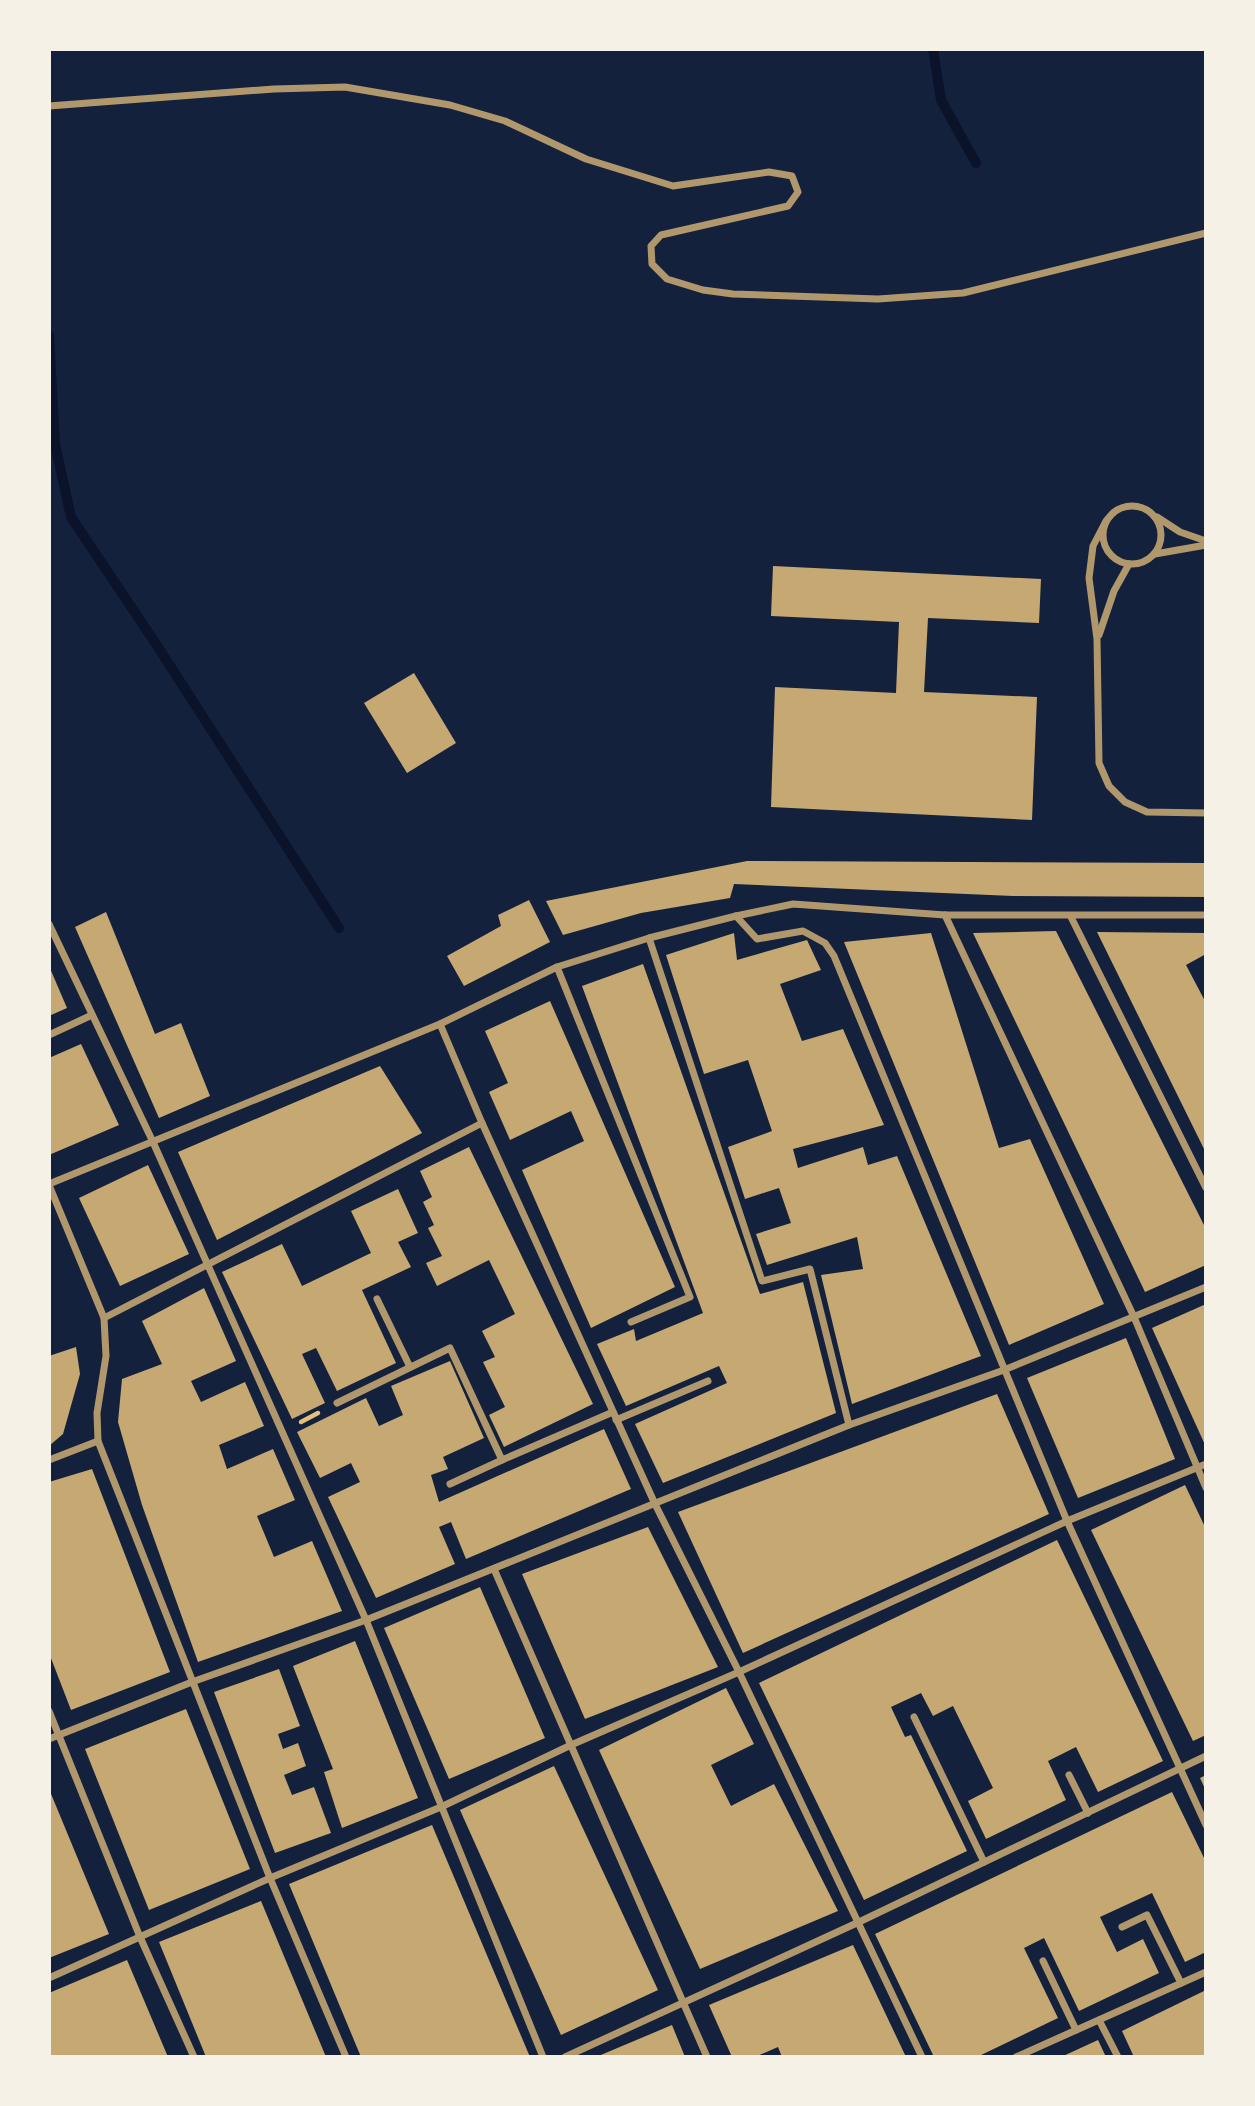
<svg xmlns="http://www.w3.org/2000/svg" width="1255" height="2106" font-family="'Open Sans',sans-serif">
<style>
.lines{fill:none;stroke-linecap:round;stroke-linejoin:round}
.stream{stroke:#0b132b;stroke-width:10}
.building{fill:#c6a872}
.path{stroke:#e5c07b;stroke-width:4.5}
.minor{stroke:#b1986c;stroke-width:7}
</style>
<rect width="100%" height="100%" fill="#14213d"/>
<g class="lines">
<!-- stream -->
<g class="stream">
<polyline points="933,49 941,100 976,163"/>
<polyline points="49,335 55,444 71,517 156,644 339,928"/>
</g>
</g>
<!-- building -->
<g class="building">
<polygon points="773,566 1041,579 1039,623 928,618 924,692 1037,697 1032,820 771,807 775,687 896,693 899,622 771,616"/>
<polygon points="414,673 456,743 407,773 364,703"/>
<polygon points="747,861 1206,863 1206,897 1013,896 734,884 730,898 641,913 563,935 546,901"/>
<polygon points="529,900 550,942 464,986 447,956 501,926 498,915"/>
<polygon points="106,912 155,1034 181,1023 210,1096 159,1118 75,927"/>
<polygon points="1056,931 1206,1229 1206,1265 1145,1292 973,933"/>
<polygon points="1097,932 1206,933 1206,954 1186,965 1206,1003 1206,1153"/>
<polygon points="734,933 737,960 807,940 821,970 780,984 802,1041 843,1029 884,1125 793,1149 798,1168 863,1147 868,1165 897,1156 981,1356 852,1404 821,1275 863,1269 857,1237 767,1265 756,1234 791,1223 779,1188 745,1199 728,1147 772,1131 748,1060 704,1074 666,955"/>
<polygon points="931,933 999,1148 1030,1139 1104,1304 1009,1345 844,942"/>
<polygon points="643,964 760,1294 803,1282 836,1413 663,1483 635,1424 727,1383 719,1366 626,1406 597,1344 634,1329 636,1341 703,1313 582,986"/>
<polygon points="49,966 67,1008 49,1016"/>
<polygon points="550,1001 675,1287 591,1328 522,1170 584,1141 571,1111 510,1140 489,1092 508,1083 485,1031"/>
<polygon points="81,1044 119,1125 49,1155 49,1058"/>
<polygon points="380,1066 422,1133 217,1240 178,1152"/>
<polygon points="469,1147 593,1404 504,1447 489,1415 505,1407 483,1362 495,1357 482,1331 515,1314 489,1260 437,1286 426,1263 442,1256 428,1228 434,1225 423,1202 432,1197 420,1171"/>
<polygon points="148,1165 189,1254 120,1286 79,1198"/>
<polygon points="398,1189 418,1233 398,1242 411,1267 362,1290 396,1363 337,1391 316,1348 302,1354 325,1403 292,1419 222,1272 282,1244 302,1286 371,1253 351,1211"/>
<polygon points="204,1288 236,1361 191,1381 201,1402 245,1382 264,1426 219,1445 227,1469 273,1449 295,1500 257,1516 274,1557 312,1541 342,1611 198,1662 142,1505 118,1422 122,1379 162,1364 142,1321"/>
<polygon points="1206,1304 1206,1447 1152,1328"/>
<polygon points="1126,1338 1175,1459 1078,1498 1027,1378"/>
<polygon points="76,1347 80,1374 63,1434 49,1446 49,1356"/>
<polygon points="450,1361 484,1438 443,1457 448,1469 431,1475 439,1502 604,1429 631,1489 466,1559 451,1522 439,1527 455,1564 376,1598 328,1497 360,1482 351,1463 320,1478 297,1432 366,1398 379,1426 403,1415 391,1386"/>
<polygon points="997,1394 1049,1514 743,1653 678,1512"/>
<polygon points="92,1469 170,1672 71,1710 49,1653 49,1482"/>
<polygon points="1185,1485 1206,1529 1206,1735 1193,1741 1091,1530"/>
<polygon points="648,1527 718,1667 585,1719 522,1574"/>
<polygon points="1057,1540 1163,1761 1098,1792 1076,1747 1048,1761 1066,1800 986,1839 968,1801 993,1788 953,1706 933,1716 921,1693 891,1707 905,1737 911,1735 967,1851 864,1900 759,1683"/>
<polygon points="480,1587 545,1738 449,1779 384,1628"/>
<polygon points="355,1641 418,1798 342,1828 324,1772 333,1769 293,1666"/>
<polygon points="279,1669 300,1726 278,1734 283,1749 298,1743 306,1766 284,1775 292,1795 314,1787 331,1833 275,1853 214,1692"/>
<polygon points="726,1688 754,1744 711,1765 731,1806 774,1784 838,1911 700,1969 599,1750"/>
<polygon points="186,1709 250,1869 149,1910 85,1749"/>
<polygon points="554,1766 658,1990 561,2035 460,1810"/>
<polygon points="1206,1775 1206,1791 1200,1778"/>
<polygon points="49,1789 109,1934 49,1958"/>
<polygon points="1172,1792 1206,1862 1206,1952 1185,1962 1152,1893 1100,1917 1117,1952 1143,1939 1159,1973 1079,2011 1044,1938 1024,1948 1058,2018 977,2057 934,2057 875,1934"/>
<polygon points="432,1825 530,2057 361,2057 289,1884"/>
<polygon points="261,1901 326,2057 206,2057 159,1942"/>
<polygon points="853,1945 906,2057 782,2057 778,2047 755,2057 732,2057 709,2005"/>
<polygon points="127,1960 168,2057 49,2057 49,1993"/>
<polygon points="1206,1990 1206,2057 1134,2057 1122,2031"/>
<polygon points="672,2025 685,2057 596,2057"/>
<polygon points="1098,2040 1106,2057 1061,2057"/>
</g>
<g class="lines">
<!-- path -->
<polyline class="path" points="301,1422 318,1413"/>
<!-- minor -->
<g class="minor">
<polyline points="49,106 274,89 345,87 450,105 505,121 586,159 673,186 769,172 792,176 798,192 788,206 661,235 651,246 652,264 667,279 703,290 733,294 878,299 963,293 1206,233"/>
<circle cx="1132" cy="535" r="29"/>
<polyline points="1157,517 1180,532 1206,541"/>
<polyline points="1106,521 1093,546 1089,578 1097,639 1099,763 1109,786 1125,802 1147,812 1206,813"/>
<polyline points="1155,554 1206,545"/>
<polyline points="1099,635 1114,591 1129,564"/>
<polyline points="945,915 1134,1317 1206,1488"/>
<polyline points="736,916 757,939 803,931 825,943 834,956 1067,1521 1206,1825"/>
<polyline points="1071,917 1206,1188"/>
<polyline points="49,924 153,1142 366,1620 543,2057"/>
<polyline points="649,938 762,1281 810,1269 849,1425"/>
<polyline points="557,967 690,1297 631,1322"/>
<polyline points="440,1024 482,1123 655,1504 739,1672 922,2057"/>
<polyline points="49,1035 92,1015"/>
<polyline points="49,1184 440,1024 557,967 649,938 736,916 793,904 945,915 1206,915"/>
<polyline points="49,1185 104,1318 106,1356 97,1413 98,1441 270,1878 346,2057"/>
<polyline points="377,1299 410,1367"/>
<polyline points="104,1318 482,1123"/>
<polyline points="337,1403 450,1348 502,1460 613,1412"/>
<polyline points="616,1420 708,1381"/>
<polyline points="49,1460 98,1441"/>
<polyline points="450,1484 502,1460"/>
<polyline points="494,1569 707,2057"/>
<polyline points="49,1711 140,1937 194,2057"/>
<polyline points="914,1717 984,1862"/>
<polyline points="49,1739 192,1682 366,1620 849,1425 1004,1370 1206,1287"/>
<polyline points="1069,1775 1088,1813"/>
<polyline points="1122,1927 1147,1915 1181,1983"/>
<polyline points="1043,1961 1076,2030"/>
<polyline points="49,1978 270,1878 441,1807 571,1745 739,1672 1067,1521 1206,1464"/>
<polyline points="1099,2020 1118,2057"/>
<polyline points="565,2057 859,1922 1206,1756"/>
<polyline points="1016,2057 1206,1972"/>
</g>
</g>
<!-- border -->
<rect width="1255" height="2106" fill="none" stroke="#f6f1e7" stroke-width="102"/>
</svg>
